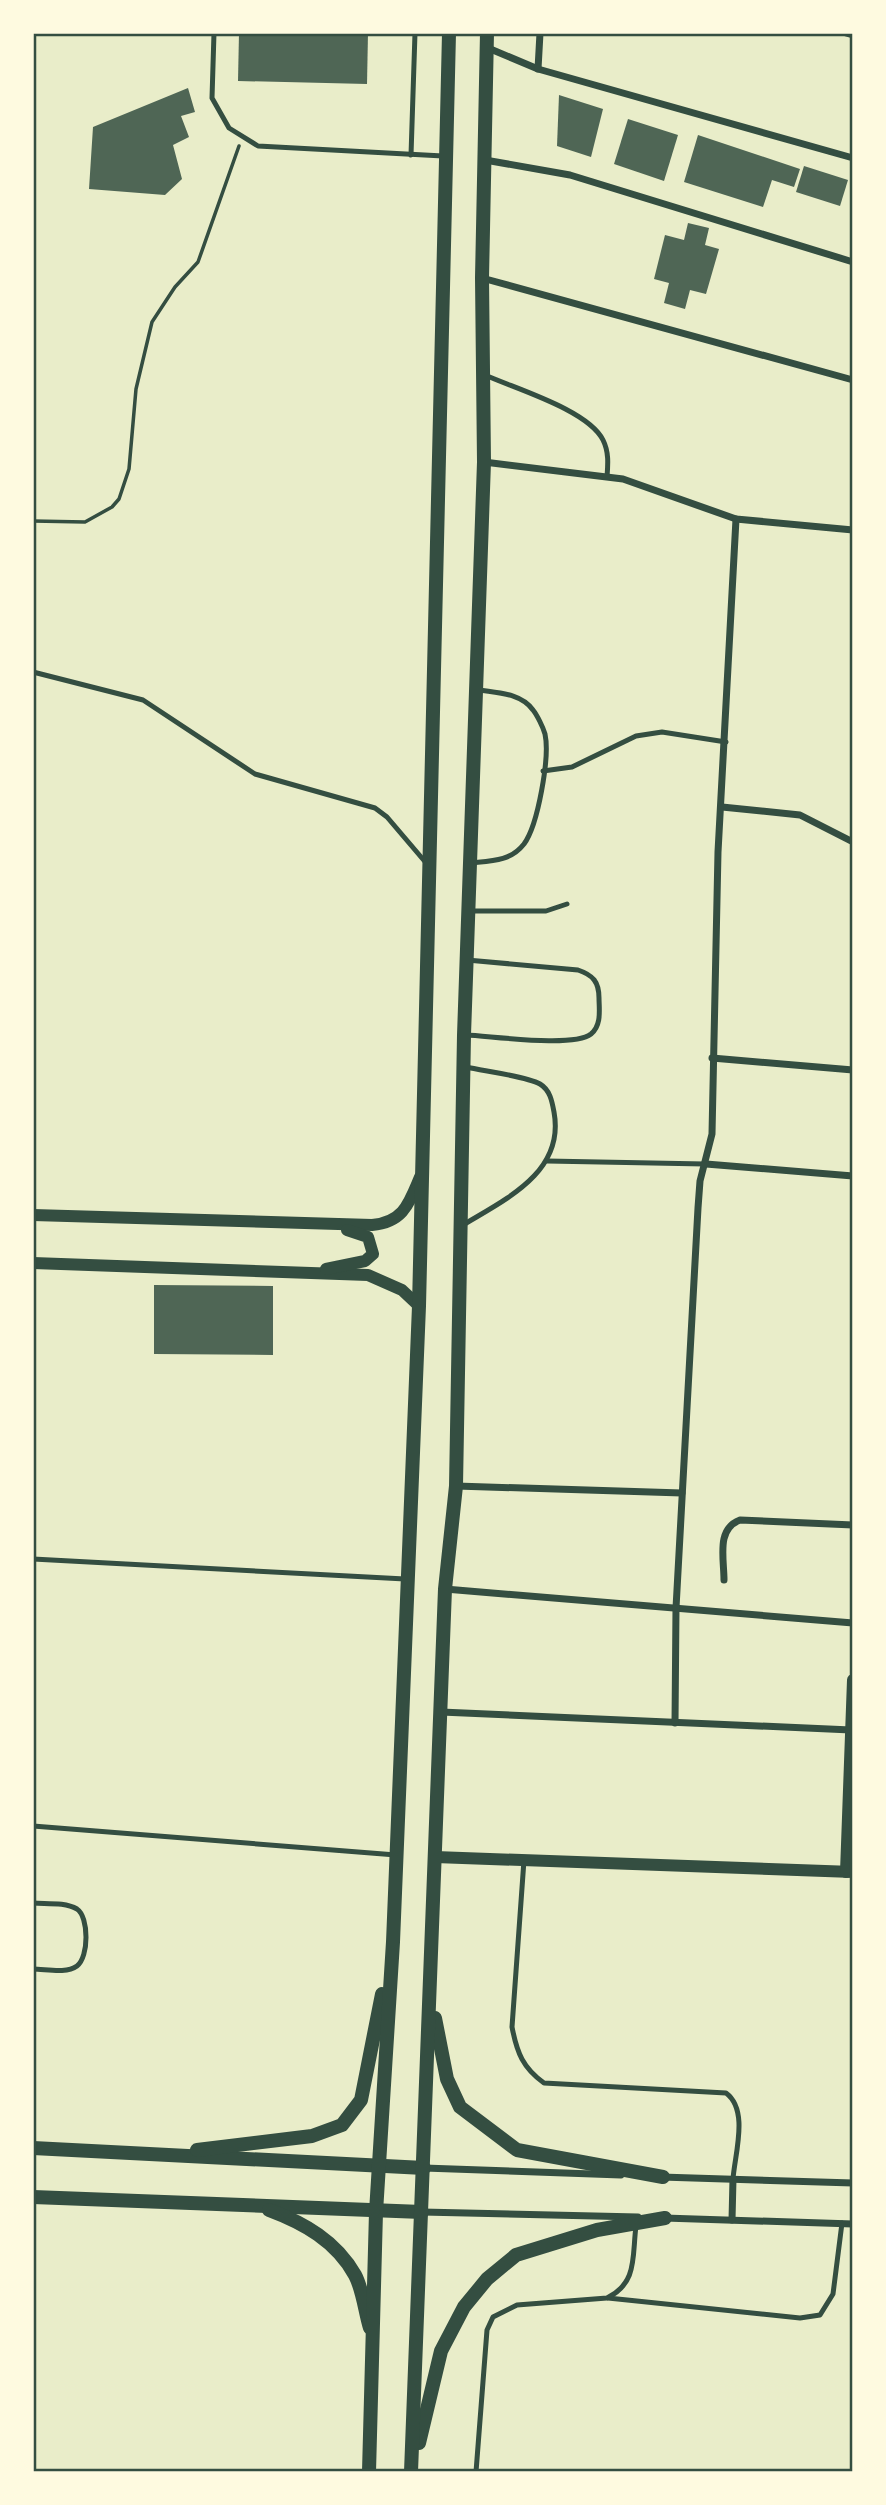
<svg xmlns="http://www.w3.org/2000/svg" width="886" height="2505" font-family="Rubik,sans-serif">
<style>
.building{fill:#4f6655}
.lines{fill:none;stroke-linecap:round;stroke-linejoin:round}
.path{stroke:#344e41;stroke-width:3.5}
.service{stroke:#344e41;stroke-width:5}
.minor{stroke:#344e41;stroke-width:7}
.tertiary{stroke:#344e41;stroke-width:12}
.secondary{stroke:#344e41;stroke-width:14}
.neatline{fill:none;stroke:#344e41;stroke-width:2.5}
</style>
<rect width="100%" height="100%" fill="#e9edc9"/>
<!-- building -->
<g class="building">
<polygon points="239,33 368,33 367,84 238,81"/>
<polygon points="188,88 195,112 181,116 189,137 173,145 182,179 165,195 89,189 93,127"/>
<polygon points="559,95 603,109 591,157 557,146"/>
<polygon points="628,119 678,135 664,181 614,164"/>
<polygon points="698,135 800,169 794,187 772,180 763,207 684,182"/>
<polygon points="804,166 848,180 840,206 796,192"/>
<polygon points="688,223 709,228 705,245 719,249 706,294 690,290 685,309 664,303 669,283 654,279 665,235 684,240"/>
<polygon points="154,1285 273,1286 273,1355 154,1354"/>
</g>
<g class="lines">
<!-- path -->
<polyline class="path" points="33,521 85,522 112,507 119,499 129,469 136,389 152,322 175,287 198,262 239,146"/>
<!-- service -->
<g class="service">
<polyline points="214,33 212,98 229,128 258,146 443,156"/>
<polyline points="411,155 415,33"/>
<path d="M485 375C516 389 588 410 603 440 609 452 608 464 607 477"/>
<polyline points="33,672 143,700 255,774 375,808 387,817 427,864"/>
<polyline points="543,771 572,767 636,736 662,732 726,742"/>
<path d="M470 863C490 861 510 862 524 844 538 825 550 757 545 734 543 727 537 715 533 710 521 693 498 693 479 690"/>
<polyline points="470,911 546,911 567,904"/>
<path d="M466 1035C492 1036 573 1048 591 1034 602 1025 599 1009 599 998 599 982 593 975 578 970L467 960"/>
<polyline points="547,1161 705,1164"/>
<path d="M463 1225C506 1199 565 1172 554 1112 552 1101 550 1090 540 1084 526 1076 483 1071 466 1067"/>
<polyline points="33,1559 405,1579"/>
<polyline points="33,1826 396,1855"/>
<path d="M524 1860 512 2027C517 2053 523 2068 544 2083L726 2093C749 2110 735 2153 733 2179"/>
<path d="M33 1903C47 1904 65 1902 77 1909 89 1917 89 1957 77 1966 66 1974 46 1969 33 1969"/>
<polyline points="608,2298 800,2318 820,2315 833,2294 842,2223"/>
<path d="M476 2472 487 2330 493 2317 517 2305 607 2298C638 2283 632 2256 636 2226"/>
</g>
<!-- minor -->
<g class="minor">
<polyline points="846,33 853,35"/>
<polyline points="488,48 538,69 853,158"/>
<polyline points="538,69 540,33"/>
<polyline points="485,160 570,175 853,262"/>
<polyline points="482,278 853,380"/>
<polyline points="484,462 623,479 736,519 853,530"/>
<polyline points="722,807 800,815 853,842"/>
<polyline points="712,1058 853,1070"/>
<polyline points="706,1164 853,1176"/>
<polyline points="456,1486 682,1493"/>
<path d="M724 1580C724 1558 716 1529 740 1520L853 1525"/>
<polyline points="445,1589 853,1623"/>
<polyline points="441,1712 851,1730"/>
<polyline points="675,1723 676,1608 698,1208 700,1181 712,1134 718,852 736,519"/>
<polyline points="424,2168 621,2175"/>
<polyline points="661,2177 853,2183"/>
<polyline points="422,2212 638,2217"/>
<polyline points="664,2218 853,2224"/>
<polyline points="732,2220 733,2179"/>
</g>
<!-- tertiary -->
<g class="tertiary">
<path d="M33 1215 372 1225C404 1222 409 1203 420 1177"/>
<polyline points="33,1263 368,1275 402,1290 419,1306"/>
<polyline points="326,1269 365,1261 373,1254 368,1237 347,1230"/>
<polyline points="435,1857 853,1872"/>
<polyline points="846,1872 853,1680"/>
</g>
<!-- secondary -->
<g class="secondary">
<polyline points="435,2018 447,2079 460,2107 517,2150 663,2177"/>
<polyline points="33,2148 424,2168"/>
<polyline points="197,2150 312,2136 342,2125 361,2100 382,1994"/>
<polyline points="33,2197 422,2212"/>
<path d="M269 2210C304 2223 336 2241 355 2275 363 2290 365 2312 370 2328"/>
<polyline points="419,2443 441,2351 464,2307 487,2279 516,2255 597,2230 665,2218"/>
<polyline points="369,2472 376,2212 393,1942 419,1306 449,33"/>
<polyline points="411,2472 445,1589 456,1486 464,1035 484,462 482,278 487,33"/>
</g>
</g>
<!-- border -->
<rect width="886" height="2505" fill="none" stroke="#fefae0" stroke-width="70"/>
<rect x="35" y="35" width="816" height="2435" class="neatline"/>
</svg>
